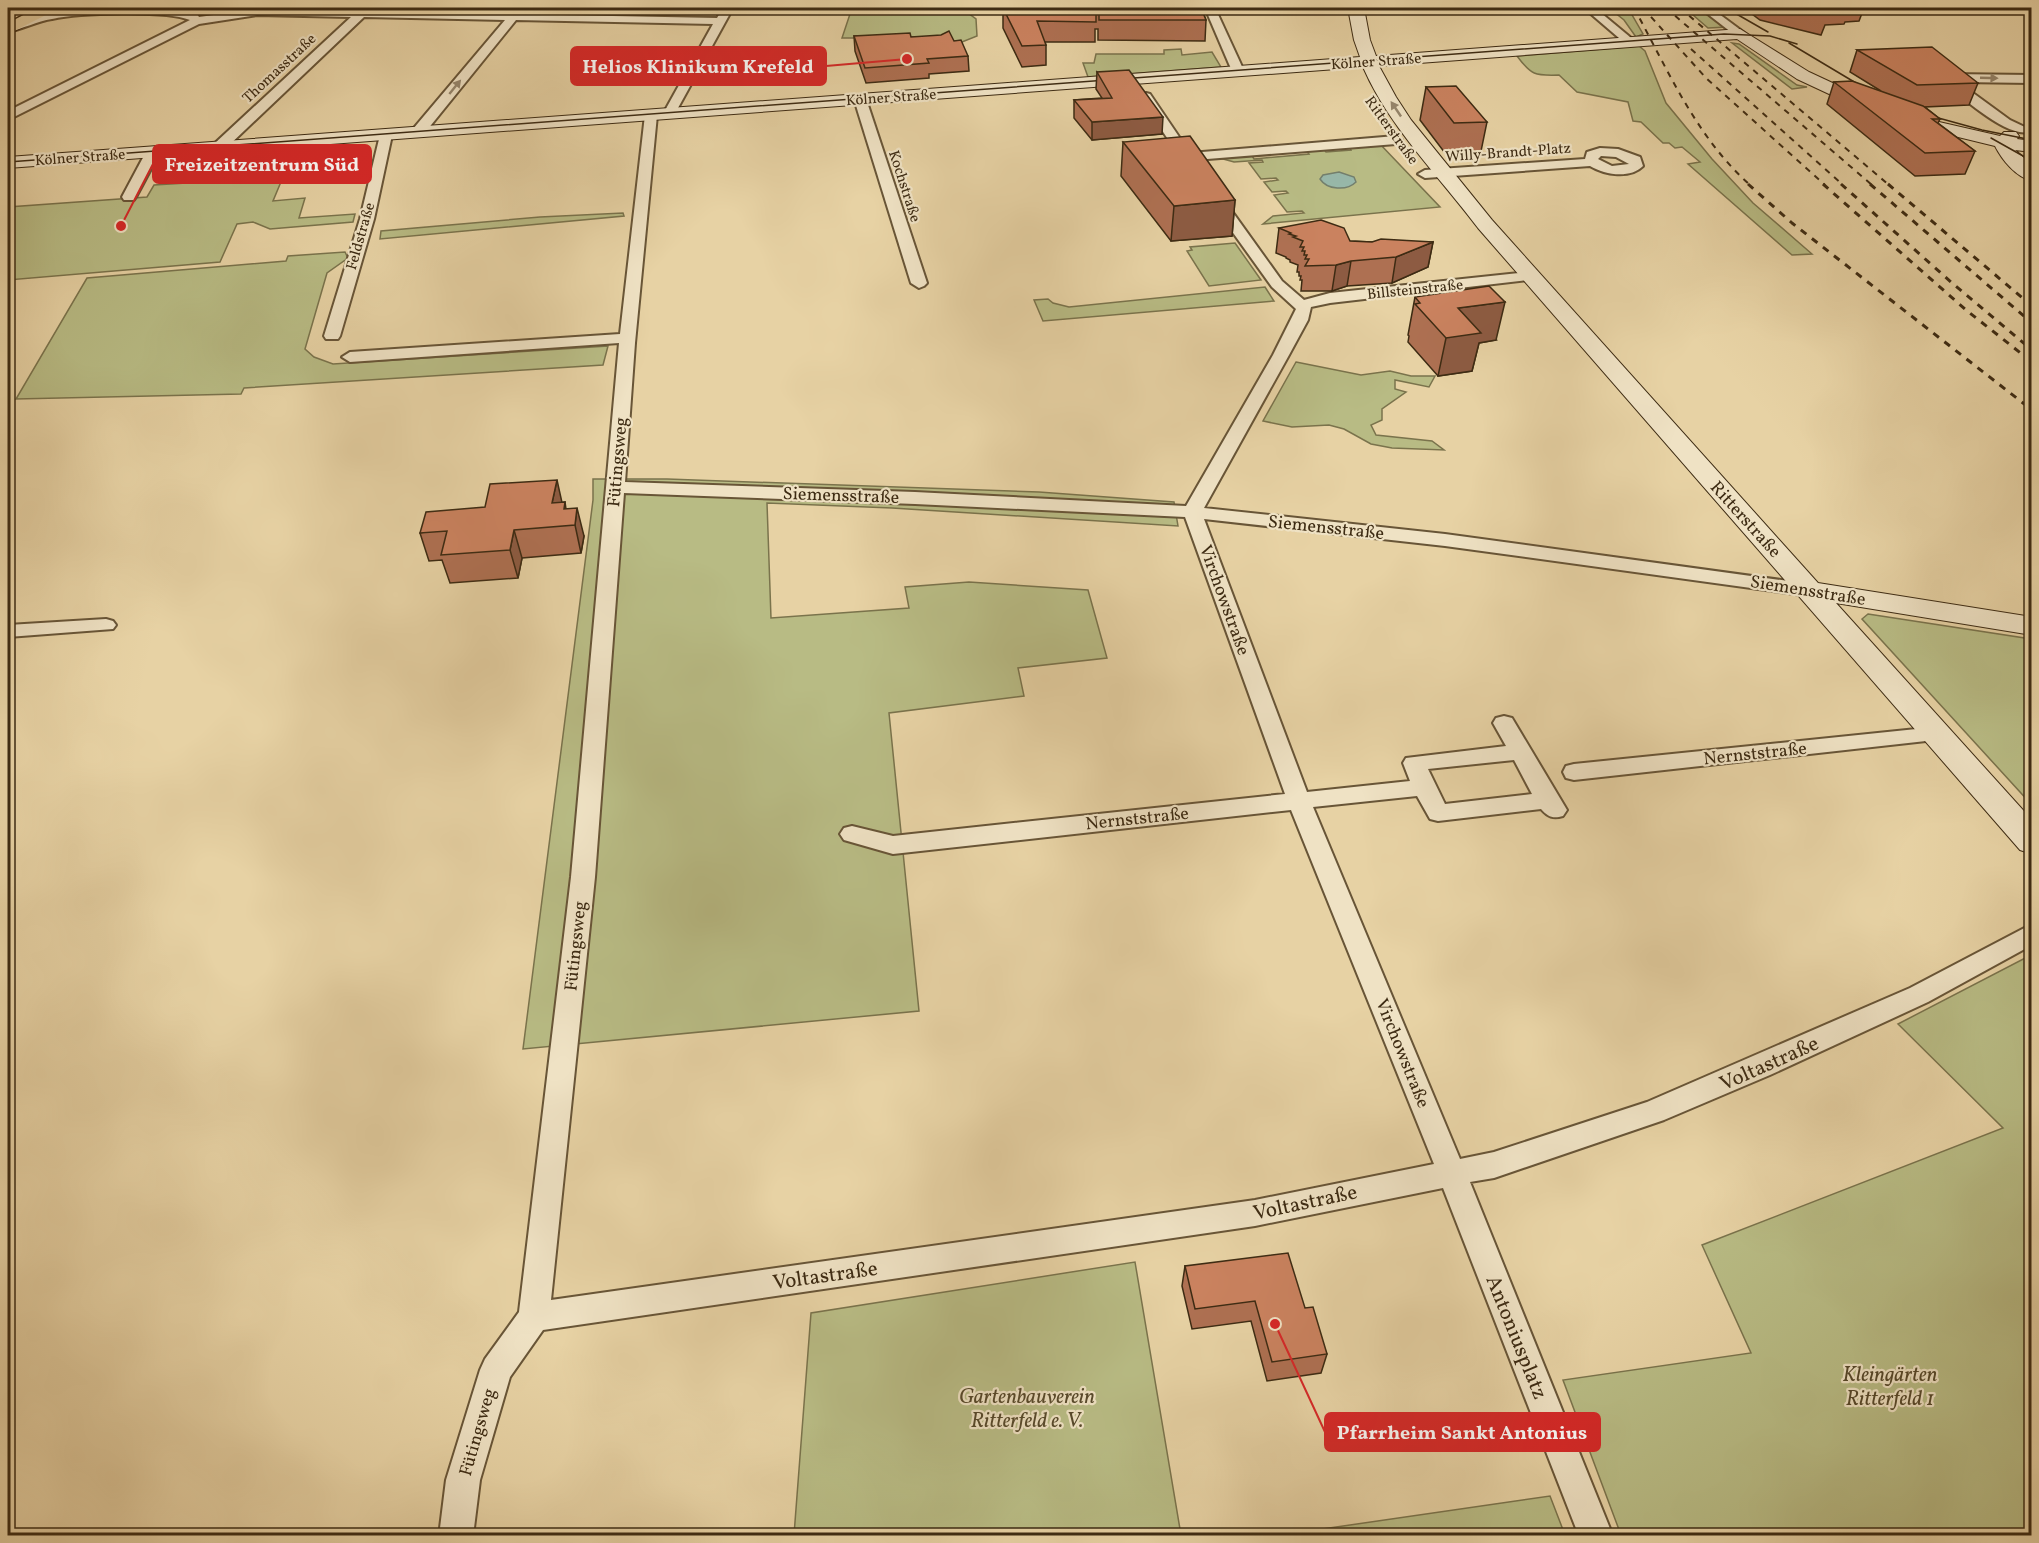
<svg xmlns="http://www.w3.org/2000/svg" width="2039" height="1543" font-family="Vollkorn,serif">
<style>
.green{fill:#b8bb84;stroke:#7a734c;stroke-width:1.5}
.water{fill:#97b7a9;stroke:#737f6d;stroke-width:1.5}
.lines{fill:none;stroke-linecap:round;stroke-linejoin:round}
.street-casing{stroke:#685537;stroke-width:4}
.secondary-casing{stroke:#3d2b13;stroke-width:2}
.primary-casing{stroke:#3d2b13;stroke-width:3}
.street{fill:#efe2c4;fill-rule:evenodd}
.secondary{fill:#efe2c4;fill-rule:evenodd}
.primary{fill:#e7d2a4;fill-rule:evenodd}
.tram{stroke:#3d2b13;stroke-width:1.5}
.rail-far1{stroke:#3d2b13;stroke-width:2;stroke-dasharray:6 6;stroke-linecap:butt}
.rail{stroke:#3d2b13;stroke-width:3;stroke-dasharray:7 7;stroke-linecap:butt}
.wall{fill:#ae7052;stroke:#3d2b13;stroke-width:1.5}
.shaded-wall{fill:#8d5b42;stroke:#3d2b13;stroke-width:1.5}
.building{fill:#ca825f;stroke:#3d2b13;stroke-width:1.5}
.oneway{fill:#96866c}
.labels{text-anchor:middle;stroke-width:4.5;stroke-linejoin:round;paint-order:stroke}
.far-street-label{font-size:15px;fill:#3d2b13;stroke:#efe2c4}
.street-label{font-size:18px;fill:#3d2b13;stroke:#efe2c4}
.near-street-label{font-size:21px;fill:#3d2b13;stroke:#efe2c4}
.near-park-label{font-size:21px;font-style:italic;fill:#56482a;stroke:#efe2c4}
.leader{fill:none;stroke:#d62828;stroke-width:2}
.callout-dot{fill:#d62828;stroke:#efe2c4;stroke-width:2}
.callout{fill:#d62828;stroke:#d62828;stroke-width:2}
.callout-label{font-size:20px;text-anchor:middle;font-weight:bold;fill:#fff}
</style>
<rect width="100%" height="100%" fill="#e7d2a4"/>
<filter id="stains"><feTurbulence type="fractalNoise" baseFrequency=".00333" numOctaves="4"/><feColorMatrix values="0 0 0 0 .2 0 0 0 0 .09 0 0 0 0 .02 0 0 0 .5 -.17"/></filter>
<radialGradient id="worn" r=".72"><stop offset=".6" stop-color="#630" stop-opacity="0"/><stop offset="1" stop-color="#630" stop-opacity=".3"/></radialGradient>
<!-- green -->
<g class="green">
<polygon points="852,8 961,8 976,19 977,36 957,44 887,38 842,38"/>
<polygon points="1609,8 1628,8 1643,34 1636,37 1624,20"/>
<polygon points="1685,8 1700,8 1727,27 1708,28"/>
<polygon points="1732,43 1739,44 1797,85 1807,87 1792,89"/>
<path d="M1639 46 1645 51 1666 103 1712 159 1753 203 1812 254 1792 255 1688 164 1700 162 1682 147 1675 148 1669 143H1663L1641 122 1633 121 1628 102 1577 92 1559 75C1535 76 1531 75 1517 56Z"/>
<polygon points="1181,49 1182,55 1212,52 1221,67 1088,77 1083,63 1094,63 1096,54 1164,54 1164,50"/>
<polygon points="1379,143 1440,207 1263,224 1273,216 1304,213 1302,211 1287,212 1274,195 1288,193 1286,191 1272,192 1264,182 1278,180 1276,178 1261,179 1249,163 1263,162 1262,160 1234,162 1216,157 1251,154 1254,159 1309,154 1306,150 1323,148 1326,152 1351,150 1349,146"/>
<polygon points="283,177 273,201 305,198 299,218 355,214 353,222 270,229 253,222 237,224 220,262 8,280 8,207 147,197 154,185"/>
<polygon points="623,213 624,216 380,239 381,231 540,217"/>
<polygon points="1235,243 1261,280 1209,286 1187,251 1192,250 1190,247"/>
<polygon points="345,252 348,258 327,273 305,349 314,357 333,364 608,346 603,365 244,388 241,394 16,399 87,278 286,261 288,256"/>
<polygon points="1265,287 1274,301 1043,321 1034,300 1048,299 1053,303 1069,307"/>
<polygon points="1296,362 1361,375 1390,371 1411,376 1435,376 1429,387 1395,380 1395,389 1406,392 1382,409 1382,420 1371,425 1376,435 1432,441 1444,450 1392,448 1371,444 1344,429 1329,425 1292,427 1263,421"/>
<polygon points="593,479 667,479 1039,492 1174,502 1178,526 892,508 767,503 771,618 909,608 905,587 969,582 1088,590 1107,658 1018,668 1024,696 889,713 919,1011 523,1049 593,500"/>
<polygon points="1868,614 2031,639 2031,804 1862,619"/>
<polygon points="2031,955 2031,1535 1621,1535 1563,1380 1751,1353 1702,1245 2003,1128 1898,1024"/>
<polygon points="1135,1262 1181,1535 794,1535 811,1313"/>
<polygon points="1550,1496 1565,1535 1281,1535"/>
</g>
<!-- water -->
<path class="water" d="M1339 172 1354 177 1356 182C1347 191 1327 190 1320 179L1323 175Z"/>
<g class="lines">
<defs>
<g id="street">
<path d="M78 8 167 9 197 14 199 17 257 9 717 18 723 8H733L673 117H665L663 114 713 24 516 20 423 135H413L412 132 413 129 505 20 364 17 224 150H214L212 147 214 144 351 17 257 15 199 24 8 120V111L190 20C166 10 79 13 52 19 37 21 23 29 8 32V25L43 14Z"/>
<polygon points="1205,8 1215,8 1244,71 1242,74 1234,74 1232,71"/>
<polygon points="1584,8 1595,8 1636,42 1634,44 1626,44"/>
<polygon points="1700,8 1711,8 1746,34 1744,36 1736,36"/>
<path d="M1948 74 2032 75V83L1958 82 2010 120 2029 129 2028 132C2006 137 1961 96 1944 83L1942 78Z"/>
<polygon points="1146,93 1150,94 1190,153 1396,136 1402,140 1396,144 1195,160 1195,165 1185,165 1140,97"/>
<polygon points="860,95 866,99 927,283 924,286 919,288 911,283 854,99"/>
<path d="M651 111 657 115 635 343 625 482 915 492 1186 506 1273 355 1296 309 1272 287 1211 202 1209 199 1216 195 1221 196 1282 281 1304 300 1330 293 1529 272 1536 276 1529 280 1330 303 1311 307 1308 320 1289 355 1204 508 1445 534 1810 584 1817 586 1820 590 1817 594 1810 596 1445 546 1204 519 1307 792 1410 781 1403 763 1406 758 1506 746 1493 723 1496 718 1504 716 1512 718 1567 810 1563 816C1553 819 1548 817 1541 809L1438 821 1430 819 1417 796 1313 807 1460 1159 1494 1152 1647 1102 1910 988 2032 924V945L1928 1002 1770 1075 1664 1120 1494 1178 1470 1182 1613 1536H1579L1443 1188 1255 1226 543 1330 510 1377 480 1480 473 1536H439L446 1480 480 1370 485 1359 519 1312 571 877 619 343 350 362 342 357 350 352 620 334 645 115ZM624 493 915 504 1185 517 1285 794 893 836 852 826 844 828 840 834 844 840 893 854 1291 810 1434 1164 1255 1200 551 1300 595 877ZM1514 760 1532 794 1445 804 1428 769Z"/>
<polygon points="386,131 392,135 374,219 340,336 338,339 326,339 324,336 360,219 380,135"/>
<polygon points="153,148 160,152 136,197 134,200 124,200 122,197 146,152"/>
<path d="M1600 148 1618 149 1640 157 1643 166C1630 179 1605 175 1590 166L1425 178 1418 174 1425 170 1585 159 1587 152ZM1601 156 1616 157 1629 164 1612 166 1598 159Z"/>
<polygon points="106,619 113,621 116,625 113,629 8,637 8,625"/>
<polygon points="1936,727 1944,729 1947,734 1944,739 1574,780 1566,778 1563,772 1566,766 1574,764"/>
</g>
<path id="secondary" d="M1348 8H1364L1370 40 1376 56 1740 29 1809 72 1869 100 1926 119 2000 136 2004 132H2016L2019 136 2017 139 2032 141V152L2015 150 2032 165V181C2016 177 2002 160 1995 146L1913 126 1857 107 1797 79 1737 39 1379 66 1396 97 1411 120 1492 220 1818 583 2032 617V635L1836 603 2032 820V854L2020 850 1478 228C1439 176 1389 127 1363 67L8 168V157L1360 57 1354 40Z"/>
<polygon id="primary" points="37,8 56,8 54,11 8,34 8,23"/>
</defs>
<!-- street casing -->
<use href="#street" class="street-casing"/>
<!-- secondary casing -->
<use href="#secondary" class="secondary-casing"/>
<!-- primary casing -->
<use href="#primary" class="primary-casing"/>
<!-- street -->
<use href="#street" class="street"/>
<!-- secondary -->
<use href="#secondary" class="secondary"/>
<!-- primary -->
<use href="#primary" class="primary"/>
<!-- tram -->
<g class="tram">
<polyline points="1726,8 1768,32"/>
<polyline points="1789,43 1866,89"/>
<polyline points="1924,114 1982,130 2032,140"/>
<polyline points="1991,138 2032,161"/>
<polyline points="8,162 1724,34 1770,36 1797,44"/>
</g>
<!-- rail-far1 -->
<g class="rail-far1">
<path d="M1634 8C1668 70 1696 137 1750 185"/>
<polyline points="1643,8 1706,78 1825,185"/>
<polyline points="1666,8 1872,185"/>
<polyline points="1680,8 1889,185"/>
<polyline points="1691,49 1843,185"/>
</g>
<!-- rail -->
<g class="rail">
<polyline points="1748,184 1792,223 2032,410"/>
<polyline points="1823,184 1966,310 2032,362"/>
<polyline points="1841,184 1951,282 2032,350"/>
<polyline points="1870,184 2032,323"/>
<polyline points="1888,184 2032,306"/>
</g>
</g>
<!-- wall -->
<g class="wall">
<polygon points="655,8 691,8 669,10"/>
<polygon points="1003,8 1201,8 1206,20 1205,41 1098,40 1098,29 1095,29 1095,42 1045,42 1046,45 1046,65 1022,67 1003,28"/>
<polygon points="1744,8 1864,8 1859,21 1845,22 1844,24 1825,25 1821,35 1760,20"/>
<polygon points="854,36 911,37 954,41 968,56 969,71 929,74 929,78 866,83 855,51"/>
<polygon points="1857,50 1978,83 1969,105 1925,107 1940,119 1938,123 1975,151 1965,174 1915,176 1827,104 1834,82 1881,91 1850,72"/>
<polygon points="1097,72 1162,134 1092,140 1074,118 1074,100 1102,98 1096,89"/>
<polygon points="1426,87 1487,122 1480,156 1448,157 1420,120"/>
<polygon points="1123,142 1235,200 1232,236 1171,241 1121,176"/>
<polygon points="1279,228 1350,241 1372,242 1433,242 1428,267 1392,283 1347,286 1332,291 1301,291 1302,280 1300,280 1301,276 1299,276 1299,272 1297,272 1298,265 1290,262 1290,260 1286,258 1286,257 1276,253"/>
<polygon points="1415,297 1496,340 1479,343 1472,371 1438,376 1408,342 1409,336 1408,335"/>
<polygon points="565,502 566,509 584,536 581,553 522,558 518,578 450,583 442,560 429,561 420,533"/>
<polygon points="1185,1266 1305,1308 1327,1354 1321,1373 1267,1381 1251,1321 1192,1329 1182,1286"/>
</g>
<!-- shaded-wall -->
<g class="shaded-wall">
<polygon points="668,8 691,8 669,10"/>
<polygon points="1163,117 1162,134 1092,140 1092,122"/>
<polygon points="1235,200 1232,236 1171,241 1174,206"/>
<polygon points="1433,242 1428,267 1392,283 1396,257"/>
<polygon points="1351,261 1347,286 1332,291 1336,265"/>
<polygon points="1505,302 1496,340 1479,343 1472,371 1438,376 1446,338 1458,308"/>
<polygon points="557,480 563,507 552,503"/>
<polygon points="577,508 584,536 581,553 575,525"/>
<polygon points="514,530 522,558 518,578 510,550"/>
</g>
<!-- building -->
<g class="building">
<polygon points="1003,8 1201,8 1206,20 1099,20 1099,9 1096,9 1096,22 1037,21 1046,45 1022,46"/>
<polygon points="1801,8 1820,8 1828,14"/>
<polygon points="949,31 954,41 961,40 968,56 927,59 929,63 865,68 854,36 910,33 911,37 941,35"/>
<polygon points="1932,47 1978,83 1917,85 1857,50"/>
<polygon points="1129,70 1163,117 1092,122 1074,100 1112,98 1097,72"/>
<polygon points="1852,81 1923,106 1940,119 1932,119 1975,151 1925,153 1834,82"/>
<polygon points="1456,86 1487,122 1454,123 1426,87"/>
<polygon points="1190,136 1235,200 1174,206 1123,142"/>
<polygon points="1321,220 1344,228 1350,241 1372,242 1381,239 1433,242 1396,257 1351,261 1336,265 1305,266 1309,259 1305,259 1307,255 1304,255 1305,251 1302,251 1304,247 1300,247 1303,241 1293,237 1296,236 1289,234 1291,233 1279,228"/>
<polygon points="1489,286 1505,302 1458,308 1481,333 1446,338 1415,304 1420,303 1415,297"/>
<polygon points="557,480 552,503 565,502 564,509 577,508 575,525 514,530 510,550 441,555 447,531 420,533 426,512 485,507 490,484"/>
<polygon points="1288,1253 1305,1308 1313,1307 1327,1354 1272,1362 1255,1301 1195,1309 1185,1266"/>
</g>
<!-- one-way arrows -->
<defs><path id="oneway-solid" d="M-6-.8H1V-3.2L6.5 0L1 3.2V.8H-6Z" transform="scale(1.5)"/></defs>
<g class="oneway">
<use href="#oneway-solid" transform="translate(1989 78) rotate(2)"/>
<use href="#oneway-solid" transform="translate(455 87) rotate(-51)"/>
<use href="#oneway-solid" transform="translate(1396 109) rotate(-124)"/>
</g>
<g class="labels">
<!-- far-street labels -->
<g class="far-street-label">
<text transform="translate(1376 61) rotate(-4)" y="5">Kölner Straße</text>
<text transform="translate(279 68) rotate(-43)" y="5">Thomasstraße</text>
<text transform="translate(891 97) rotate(-4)" y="5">Kölner Straße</text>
<text transform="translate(1392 130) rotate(54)" y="5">Ritterstraße</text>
<text transform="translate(1508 152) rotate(-4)" y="5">Willy-Brandt-Platz</text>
<text transform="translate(80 157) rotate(-4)" y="5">Kölner Straße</text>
<text transform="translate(905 186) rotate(72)" y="5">Kochstraße</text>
<text transform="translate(360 236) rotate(-74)" y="5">Feldstraße</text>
<text transform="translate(1415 289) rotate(-6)" y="5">Billsteinstraße</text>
</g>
<!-- street labels -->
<g class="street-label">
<text transform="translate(617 462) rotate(-85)" y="6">Fütingsweg</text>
<text transform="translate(841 495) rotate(2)" y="6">Siemensstraße</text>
<text transform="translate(1746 519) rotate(48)" y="6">Ritterstraße</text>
<text transform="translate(1326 527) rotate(6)" y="6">Siemensstraße</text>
<text transform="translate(1808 590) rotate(9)" y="6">Siemensstraße</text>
<text transform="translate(1225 600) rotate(70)" y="6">Virchowstraße</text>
<text transform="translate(1755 753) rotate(-6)" y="6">Nernststraße</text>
<text transform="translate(1137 818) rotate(-6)" y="6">Nernststraße</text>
<text transform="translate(575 946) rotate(-84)" y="6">Fütingsweg</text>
<text transform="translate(1403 1053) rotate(68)" y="6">Virchowstraße</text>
<text transform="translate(477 1432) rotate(-74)" y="6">Fütingsweg</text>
</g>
<!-- near-street labels -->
<g class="near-street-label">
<text transform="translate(1769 1063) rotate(-24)" y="7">Voltastraße</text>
<text transform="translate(1305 1202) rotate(-12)" y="7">Voltastraße</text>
<text transform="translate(825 1275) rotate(-8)" y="7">Voltastraße</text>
<text transform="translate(1517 1337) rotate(68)" y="7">Antoniusplatz</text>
</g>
<!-- near-park labels -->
<g class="near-park-label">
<text x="1890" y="1381">Kleingärten<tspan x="1890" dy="24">Ritterfeld 1</tspan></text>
<text x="1027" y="1403">Gartenbauverein<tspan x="1027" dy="24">Ritterfeld e. V.</tspan></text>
</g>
</g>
<!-- callouts -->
<path class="leader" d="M907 59L826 66M121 226L153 164M1275 1324L1325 1432"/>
<g class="callout-dot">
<circle cx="907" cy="59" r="6"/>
<circle cx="121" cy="226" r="6"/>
<circle cx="1275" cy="1324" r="6"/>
</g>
<g class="callout">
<rect x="571" y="47" width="255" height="38" rx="6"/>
<rect x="153" y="145" width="218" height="38" rx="6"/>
<rect x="1325" y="1413" width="275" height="38" rx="6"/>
</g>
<g class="callout-label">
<text x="698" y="73">Helios Klinikum Krefeld</text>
<text x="262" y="171">Freizeitzentrum Süd</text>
<text x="1462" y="1439">Pfarrheim Sankt Antonius</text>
</g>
<!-- margin -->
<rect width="2039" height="1543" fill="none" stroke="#e7d2a4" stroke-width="30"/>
<rect x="9" y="9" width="2021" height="1525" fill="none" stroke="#3d2b13" stroke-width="3"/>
<rect x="15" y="15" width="2009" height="1513" fill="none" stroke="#3d2b13" stroke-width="1.5"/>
<rect width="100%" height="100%" filter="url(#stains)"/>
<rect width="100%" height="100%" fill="url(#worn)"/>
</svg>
